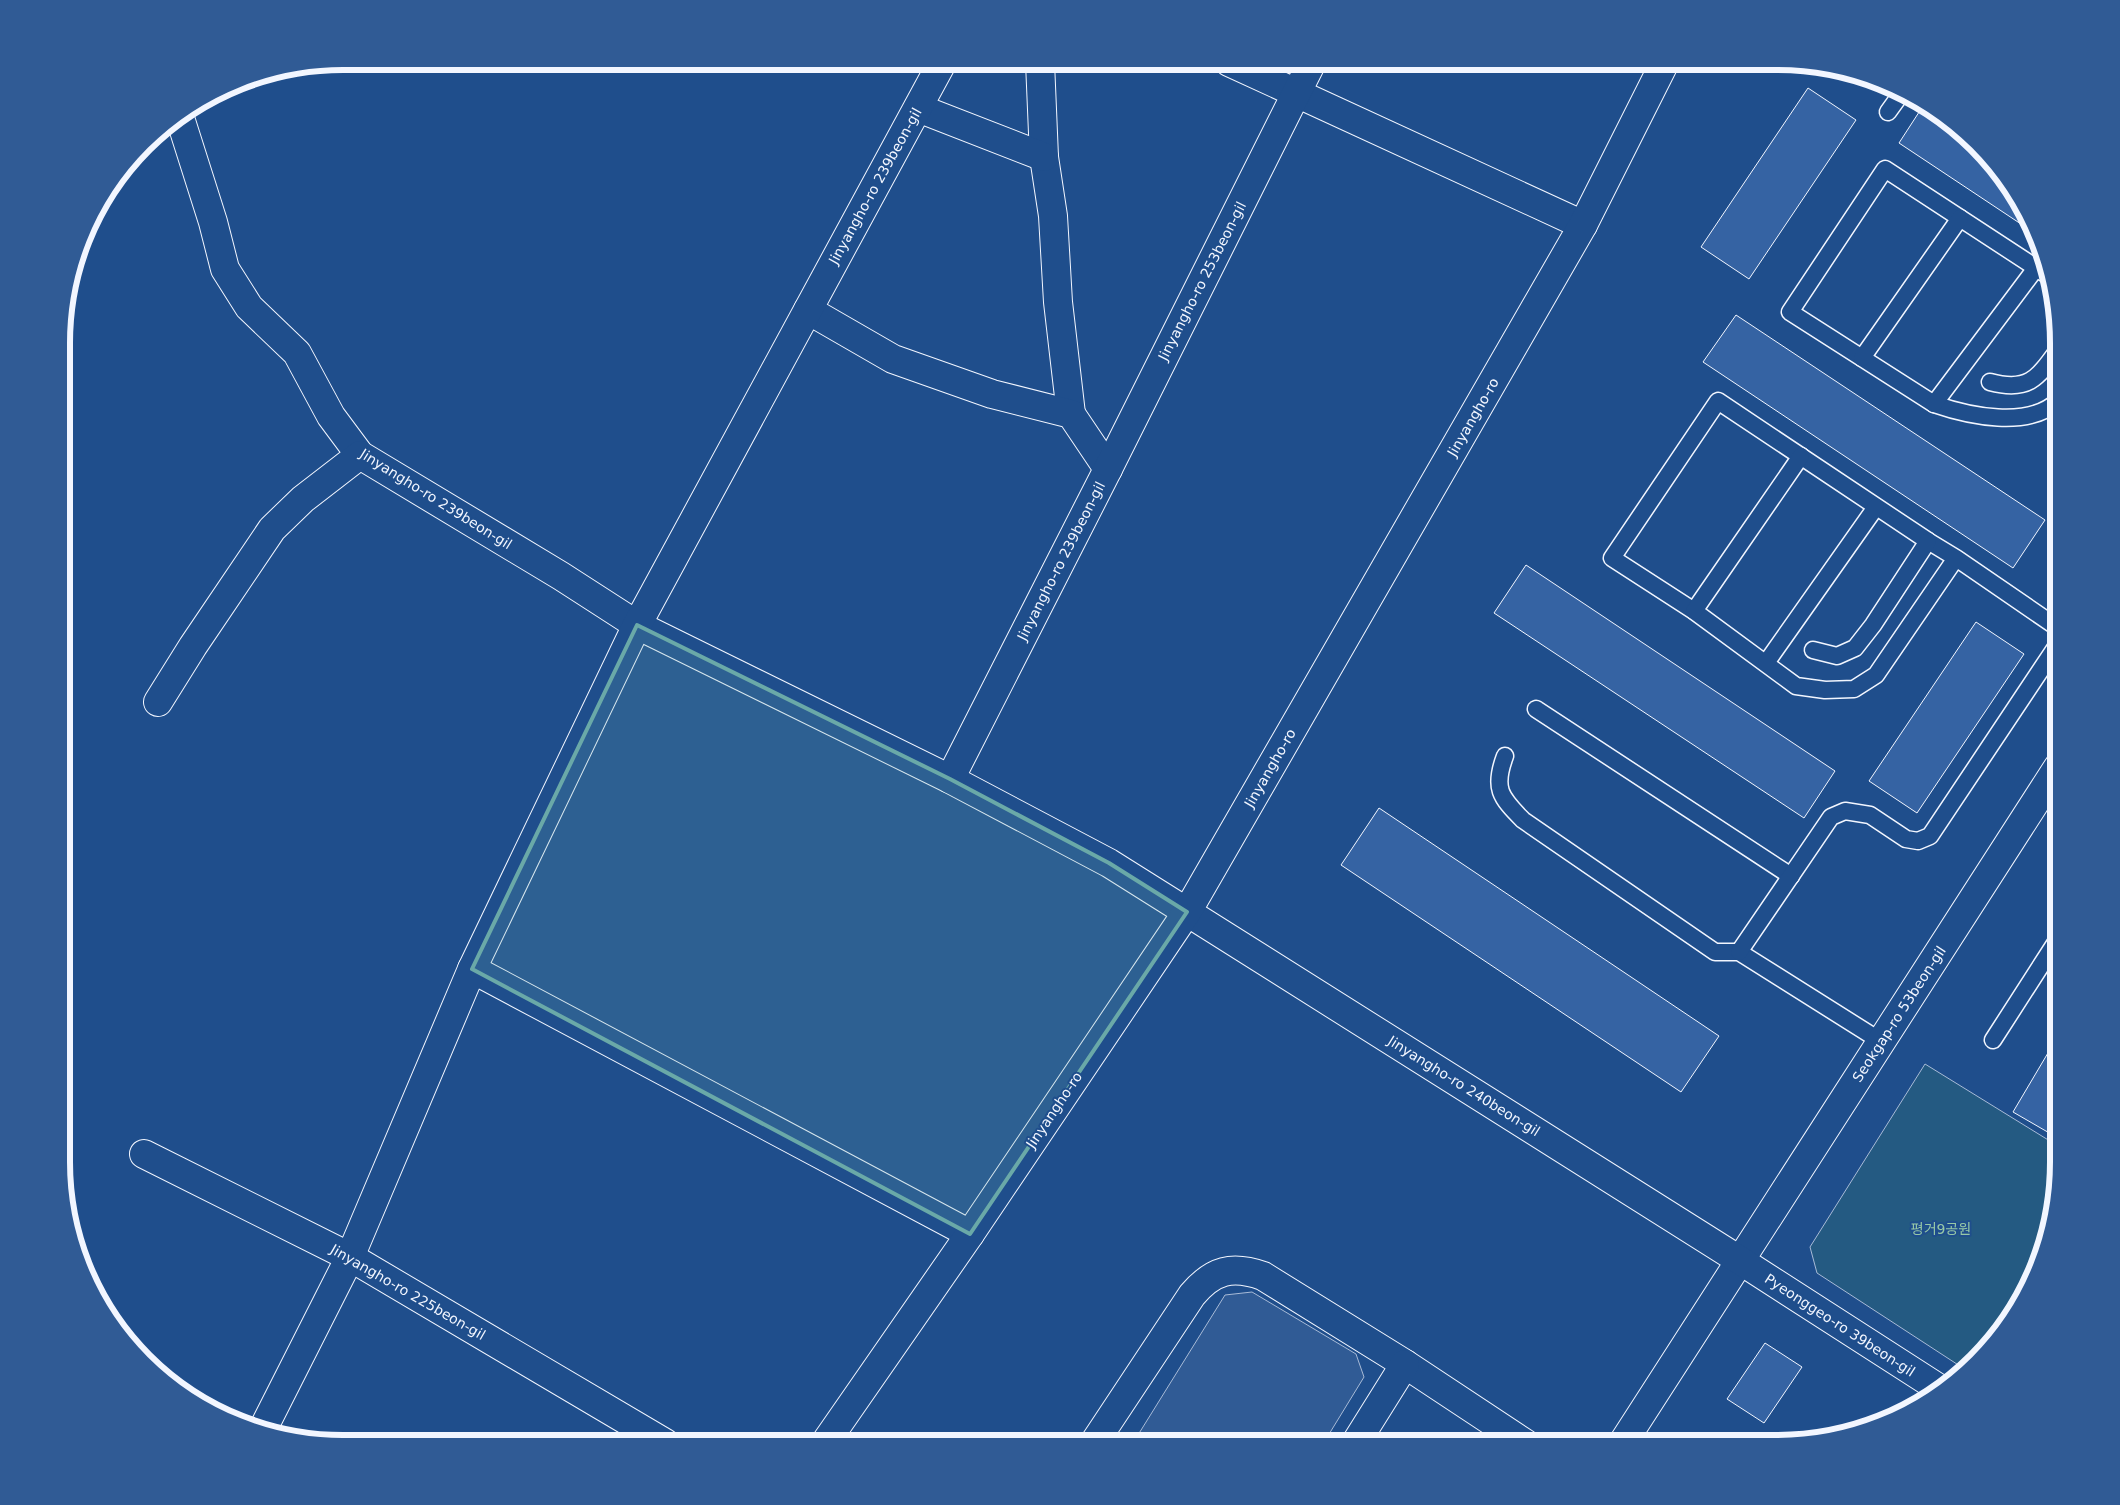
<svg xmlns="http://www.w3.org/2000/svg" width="2120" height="1505" font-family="'DejaVu Sans','Noto Sans KR',sans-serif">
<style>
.green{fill:#245a82;stroke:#a8bbd7}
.parking{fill:#305b95;stroke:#a8bbd7}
.building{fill:#3563a3;stroke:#f2f6ff}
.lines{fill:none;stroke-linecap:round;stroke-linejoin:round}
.service-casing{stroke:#f2f6ff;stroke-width:19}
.minor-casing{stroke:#f2f6ff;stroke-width:30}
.tertiary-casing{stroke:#f2f6ff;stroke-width:30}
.service{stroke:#1f4e8c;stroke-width:16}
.minor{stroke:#1f4e8c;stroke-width:28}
.tertiary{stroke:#1f4e8c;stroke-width:28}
.marked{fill:#6aa9a8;fill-opacity:0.2;stroke:#6aa9a8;stroke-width:4;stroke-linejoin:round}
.labels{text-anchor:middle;stroke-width:4;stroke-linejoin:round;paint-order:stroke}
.street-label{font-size:14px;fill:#f2f6ff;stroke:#1f4e8c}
.park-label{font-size:14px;fill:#97c8a6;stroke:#1f4e8c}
.rim{fill:none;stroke:#f2f6ff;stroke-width:6}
</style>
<rect width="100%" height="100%" fill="#1f4e8c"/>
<!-- green -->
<polygon class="green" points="1925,1064 2058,1146 2058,1180 2044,1253 2000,1334 1966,1370 1817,1273 1810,1247"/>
<!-- parking -->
<polygon class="parking" points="1252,1292 1356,1354 1364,1377 1323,1444 1133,1443 1225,1295"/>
<!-- building -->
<g class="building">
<polygon points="1808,88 1856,120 1749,279 1701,247"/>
<polygon points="1923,106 1949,120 2000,171 2030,218 2033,232 1899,143"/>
<polygon points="1736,315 2045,520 2013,568 1703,362"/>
<polygon points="1526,565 1835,771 1804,818 1494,613"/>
<polygon points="1976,622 2024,654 1917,813 1869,781"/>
<polygon points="1379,808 1719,1036 1681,1092 1341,865"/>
<polygon points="2058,1036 2058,1138 2013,1112"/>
<polygon points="1765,1343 1802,1367 1764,1423 1727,1399"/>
</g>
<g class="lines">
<defs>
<g id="service">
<polyline points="1888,112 1901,94"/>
<path d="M2044 273 1885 169 1790 312 1934 404C1969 416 2028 429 2058 401"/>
<polyline points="1862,358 1960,218"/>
<path d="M1990 382C2028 392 2037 379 2058 350"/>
<polyline points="1934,404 2036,268"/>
<polyline points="1956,558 1876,675 1854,689 1825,690 1796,686 1694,611 1612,558 1718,401 1928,541 1956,558 2058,628"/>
<polyline points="1694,611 1801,456"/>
<polyline points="1813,650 1837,656 1855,648 1873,625 1928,541"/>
<polyline points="1766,663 1876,507"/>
<polyline points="1536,709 1791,876"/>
<path d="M1505 756C1493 788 1500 797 1523 820L1715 952H1739L1882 1042"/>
<polyline points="1739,952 1831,817 1845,811 1870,815 1906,839 1918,841 1930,836 2058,644"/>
<polyline points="1993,1040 2058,939"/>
</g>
<g id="minor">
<polyline points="1040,62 1044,157 1053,216 1058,302 1071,414"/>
<polyline points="1229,62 1583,225"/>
<polyline points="918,108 1044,157"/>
<polyline points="178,118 181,121 213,222 225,269 249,307 297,353 331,416 360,455 561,576 637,625 950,779 1109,863 1187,912"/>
<polyline points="808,310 893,359 992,394 1071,414 1108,469"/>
<polyline points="158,702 193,646 272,529 303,499 360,455"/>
<polyline points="950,779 1108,469 1312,62"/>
<polyline points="472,969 970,1234"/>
<polyline points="144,1154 350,1257 665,1443"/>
<polyline points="263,1429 350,1257 472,969 637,625 943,61"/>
<path d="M1094 1443 1192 1295C1213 1270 1232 1265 1263 1276L1405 1364 1526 1444"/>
<polyline points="1355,1444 1405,1364"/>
<polyline points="1622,1444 2058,767"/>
</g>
<g id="tertiary">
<polyline points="1187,912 1741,1261 1940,1389"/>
<polyline points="825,1443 970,1234 1187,912 1583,225 1665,62"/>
</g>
</defs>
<!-- service casing -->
<use href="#service" class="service-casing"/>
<!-- minor casing -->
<use href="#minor" class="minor-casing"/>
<!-- tertiary casing -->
<use href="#tertiary" class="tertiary-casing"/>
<!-- service -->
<use href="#service" class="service"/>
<!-- minor -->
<use href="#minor" class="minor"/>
<!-- tertiary -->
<use href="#tertiary" class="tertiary"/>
</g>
<!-- marked area -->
<path class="marked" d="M637 625 950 779 1109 863 1187 912 970 1234 472 969Z"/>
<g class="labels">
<!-- street labels -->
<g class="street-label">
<text transform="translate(875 186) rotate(-61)" y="5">Jinyangho-ro 239beon-gil</text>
<text transform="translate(1202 281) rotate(-63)" y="5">Jinyangho-ro 253beon-gil</text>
<text transform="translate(1473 417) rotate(-60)" y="5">Jinyangho-ro</text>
<text transform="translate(436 499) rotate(32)" y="5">Jinyangho-ro 239beon-gil</text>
<text transform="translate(1061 561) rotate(-63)" y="5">Jinyangho-ro 239beon-gil</text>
<text transform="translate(1270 768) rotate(-60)" y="5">Jinyangho-ro</text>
<text transform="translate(1899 1014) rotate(-57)" y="5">Seokgap-ro 53beon-gil</text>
<text transform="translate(1464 1086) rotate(32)" y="5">Jinyangho-ro 240beon-gil</text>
<text transform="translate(1054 1110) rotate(-56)" y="5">Jinyangho-ro</text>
<text transform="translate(408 1292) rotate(30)" y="5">Jinyangho-ro 225beon-gil</text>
<text transform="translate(1840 1325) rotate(33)" y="5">Pyeonggeo-ro 39beon-gil</text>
</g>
<!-- park labels -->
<g class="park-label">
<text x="1941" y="1234">평거9공원</text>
</g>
</g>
<!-- crop -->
<path d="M0 0H2120V1505H0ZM343 70H1777A273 273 0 0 1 2050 343V1162A273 273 0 0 1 1777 1435H343A273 273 0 0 1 70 1162V343A273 273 0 0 1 343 70Z" fill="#305b95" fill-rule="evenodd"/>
<path class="rim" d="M343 70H1777A273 273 0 0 1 2050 343V1162A273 273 0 0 1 1777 1435H343A273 273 0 0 1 70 1162V343A273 273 0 0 1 343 70Z"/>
</svg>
